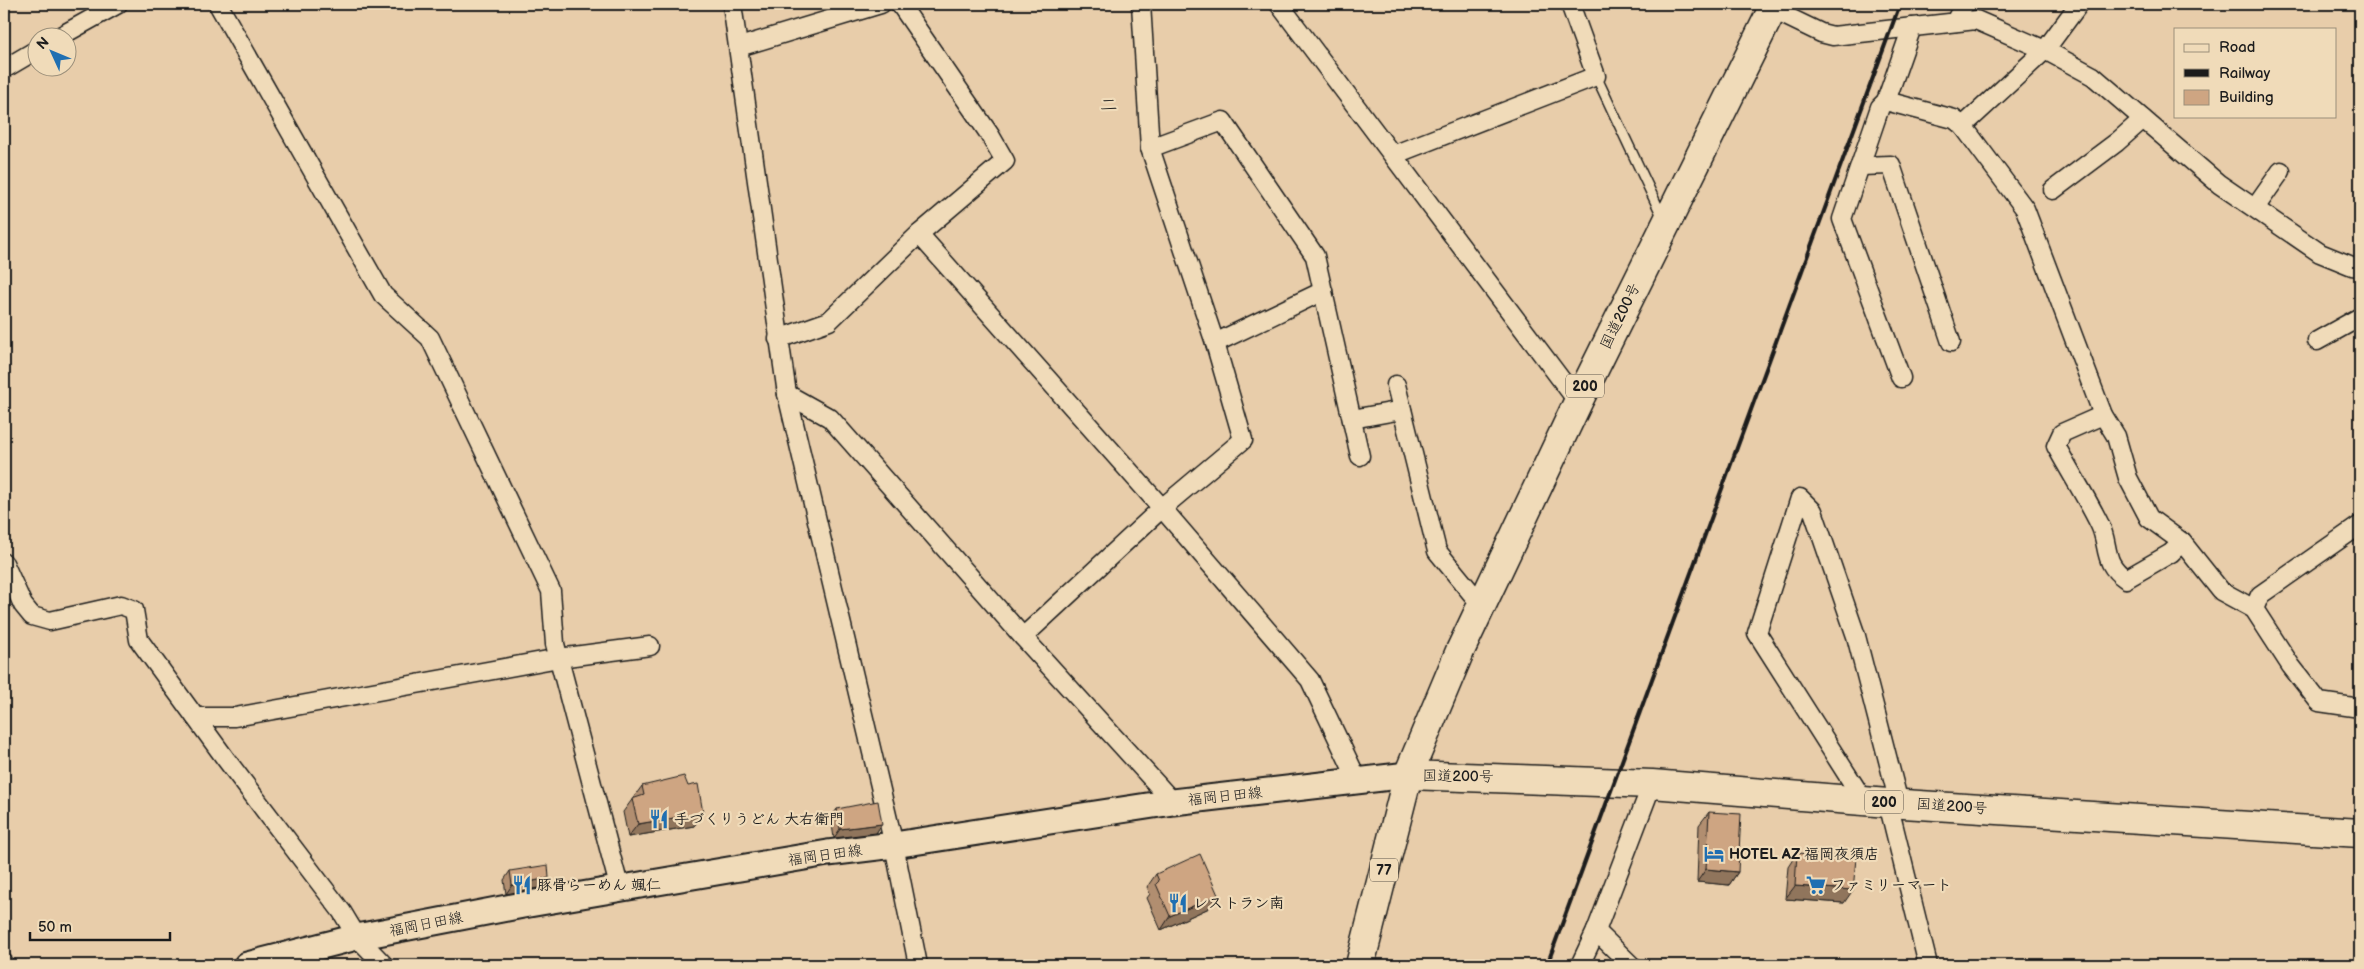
<svg xmlns="http://www.w3.org/2000/svg" width="2364" height="969" font-family="'Balsamiq Sans','Klee One',sans-serif">
<style>
.lines{fill:none;stroke-linecap:round;stroke-linejoin:round}
.lane-casing{stroke:#1c1c1c;stroke-width:12}
.street-casing{stroke:#1c1c1c;stroke-width:21}
.secondary-casing{stroke:#1c1c1c;stroke-width:29}
.primary-casing{stroke:#1c1c1c;stroke-width:31}
.highway-casing{stroke:#1c1c1c;stroke-width:31}
.lane{stroke:#f0dbb9;stroke-width:9}
.street{stroke:#f0dbb9;stroke-width:18}
.secondary{stroke:#f0dbb9;stroke-width:25}
.primary{stroke:#f0dbb9;stroke-width:28}
.highway{stroke:#f0dbb9;stroke-width:28}
.rail{stroke:#1c1c1c;stroke-width:4}
.wall{fill:#b18e70;stroke:#1c1c1c}
.shaded-wall{fill:#90745b;stroke:#1c1c1c}
.building{fill:#cea582;stroke:#1c1c1c}
.labels{text-anchor:middle;stroke-width:4.5;stroke-linejoin:round;paint-order:stroke}
.shield{fill:#f0dbb9;stroke:#5c554b;stroke-width:1}
.shield-label{font-size:14px;font-weight:bold;fill:#1c1c1c}
.street-label{font-size:15px;fill:#1c1c1c;stroke:#f0dbb9}
.poi-label{font-size:15px;font-weight:bold;fill:#1c1c1c;stroke:#f0dbb9;text-anchor:start}
.quarter-label{font-size:18px;fill:#1c1c1c;stroke:#f0dbb9}
</style>
<rect width="100%" height="100%" fill="#e8cdaa"/>
<filter id="ink" filterUnits="userSpaceOnUse"><feTurbulence type="fractalNoise" baseFrequency=".02" numOctaves="2"/><feDisplacementMap in="SourceGraphic" scale="10" xChannelSelector="R" yChannelSelector="G"/><feConvolveMatrix kernelMatrix="1 2 1 2 8 2 1 2 1" color-interpolation-filters="sRGB"/></filter>
<g filter="url(#ink)">
<g class="lines">
<defs>
<polyline id="lane" points="1596,76 1663,218"/>
<g id="street">
<polyline points="218,4 383,295 430,338 551,591 555,644 620,890"/>
<polyline points="732,4 787,394 894,845 918,965"/>
<polyline points="1279,4 1578,402"/>
<polyline points="2079,4 2045,50 1963,126 2025,209 2103,415 2116,436 2128,478 2149,518 2182,542 2221,591 2254,609 2291,666 2319,702 2360,708"/>
<polyline points="1765,6 1821,33 1833,36 1976,20 2045,50 2093,76 2219,184 2320,253 2352,266 2360,267"/>
<polyline points="1955,22 1964,4"/>
<polyline points="57,38 118,4"/>
<polyline points="739,47 881,4"/>
<polyline points="4,69 38,49"/>
<polyline points="1886,101 1954,119 1963,126"/>
<polyline points="1150,148 1223,121 1315,256 1360,456"/>
<polyline points="1393,155 1596,76 1570,4"/>
<polyline points="1860,166 1891,165 1951,342"/>
<polyline points="2053,190 2117,142 2143,119"/>
<polyline points="2255,208 2281,171"/>
<polyline points="919,234 1162,508 1310,680 1358,781"/>
<polyline points="778,339 829,321 919,234 1005,161 990,135 900,4"/>
<polyline points="2317,341 2360,317"/>
<polyline points="1215,343 1323,291"/>
<polyline points="1901,378 1842,219 1880,107 1886,101 1912,27"/>
<polyline points="1396,385 1437,551 1482,606"/>
<polyline points="787,394 830,418 1023,637 1173,802"/>
<path d="M2103 415 2062 433 2056 446C2070 472 2087 498 2100 525 2110 547 2102 563 2126 579L2171 553 2182 542"/>
<polyline points="1352,419 1402,410"/>
<polyline points="4,563 23,605 32,616 50,621 121,605 134,610 139,640 225,758 342,912 357,937 384,965"/>
<polyline points="2254,609 2260,595 2360,525"/>
<polyline points="1023,637 1162,508 1243,440 1215,343 1150,148 1141,4"/>
<polyline points="195,717 235,717 559,658 650,646"/>
<polyline points="1864,801 1757,633 1800,498 1813,511 1856,636 1899,803"/>
<polyline points="1888,803 1928,965"/>
<polyline points="1596,931 1631,965"/>
<polyline points="4,963 5,965"/>
<polyline points="1580,965 1596,931 1652,784"/>
</g>
<polyline id="secondary" points="247,965 357,937 523,905 828,853 894,845 1173,802 1408,775"/>
<polyline id="primary" points="1360,965 1408,775"/>
<polyline id="highway" points="1775,4 1578,402 1460,651 1408,775 1652,784 1888,803 2360,833"/>
</defs>
<!-- lane casing -->
<use href="#lane" class="lane-casing"/>
<!-- street casing -->
<use href="#street" class="street-casing"/>
<!-- secondary casing -->
<use href="#secondary" class="secondary-casing"/>
<!-- primary casing -->
<use href="#primary" class="primary-casing"/>
<!-- highway casing -->
<use href="#highway" class="highway-casing"/>
<!-- lane -->
<use href="#lane" class="lane"/>
<!-- street -->
<use href="#street" class="street"/>
<!-- secondary -->
<use href="#secondary" class="secondary"/>
<!-- primary -->
<use href="#primary" class="primary"/>
<!-- highway -->
<use href="#highway" class="highway"/>
<!-- rail -->
<polyline class="rail" points="1547,965 1900,4"/>
</g>
<!-- wall -->
<g class="wall">
<polygon points="642,786 688,786 703,813 694,826 628,837 623,812"/>
<polygon points="837,809 882,824 876,833 834,838 831,818"/>
<polygon points="1709,812 1738,872 1729,885 1697,882 1699,825"/>
<polygon points="1797,853 1844,903 1785,899 1788,867"/>
<polygon points="510,871 543,887 506,894 504,880"/>
<polygon points="1156,874 1209,908 1161,930 1147,898 1150,894 1147,887"/>
</g>
<!-- shaded-wall -->
<g class="shaded-wall">
<polygon points="703,813 694,826 628,837 638,824"/>
<polygon points="882,824 876,833 834,838 840,829"/>
<polygon points="1706,869 1738,872 1729,885 1697,882"/>
<polygon points="549,878 543,887 506,894 512,885"/>
<polygon points="1795,886 1853,890 1844,903 1785,899"/>
<polygon points="1218,895 1209,908 1161,930 1170,916"/>
</g>
<!-- building -->
<g class="building">
<polygon points="684,776 688,786 698,784 703,813 638,824 632,799 644,795 642,786"/>
<polygon points="878,801 882,824 840,829 837,809"/>
<polygon points="1709,812 1741,814 1738,872 1706,869"/>
<polygon points="1797,853 1856,858 1853,890 1795,886"/>
<polygon points="1200,854 1218,895 1170,916 1156,884 1159,881 1156,874"/>
<polygon points="548,865 549,878 512,885 510,871"/>
</g>
</g>
<!-- icons -->
<defs>
<symbol id="restaurant-bare" viewBox="-9 -9 18 18"><path d="M-5-6h1v4h1v-4h1v4h1v-4h1v5L-1.5 .5V6h-2V.5L-5-1ZM5-6V6H3V1.5H1.5Q1.5-4 5-6Z" fill="#1f6fb2" stroke="#f0dbb9" stroke-width="2.5" paint-order="stroke"/></symbol>
<symbol id="hotel-bare" viewBox="-9 -9 18 18"><path d="M-6-4.5h1.5V1H6V5H4.5V3h-9V5H-6ZM-4 0a1.8 1.8 0 1 1 3.6 0ZM.5 0V-2.5h3Q6-2.5 6 0Z" fill="#1f6fb2" stroke="#f0dbb9" stroke-width="2.5" paint-order="stroke"/></symbol>
<symbol id="supermarket-bare" viewBox="-9 -9 18 18"><path d="M-6-5.5h2.5l.6 2H6L4.5 2H-2.5L-4.4-4H-6ZM-1.5 3.2a1.3 1.3 0 1 0 .1 0ZM3 3.2a1.3 1.3 0 1 0 .1 0Z" fill="#1f6fb2" stroke="#f0dbb9" stroke-width="2.5" paint-order="stroke"/></symbol>
</defs>
<g fill-rule="evenodd">
<use href="#restaurant-bare" x="645" y="805" width="28" height="28"/>
<use href="#hotel-bare" x="1700" y="840" width="28" height="28"/>
<use href="#restaurant-bare" x="508" y="871" width="28" height="28"/>
<use href="#supermarket-bare" x="1802" y="871" width="28" height="28"/>
<use href="#restaurant-bare" x="1164" y="889" width="28" height="28"/>
</g>
<g class="labels">
<!-- shield labels -->
<g class="shield">
<rect x="1566" y="374.5" width="38" height="23" rx="4"/>
<rect x="1865" y="790.5" width="38" height="23" rx="4"/>
<rect x="1370" y="858.5" width="28" height="23" rx="4"/>
</g>
<g class="shield-label">
<text x="1585" y="391">200</text>
<text x="1884" y="807">200</text>
<text x="1384" y="875">77</text>
</g>
<!-- street labels -->
<g class="street-label">
<text transform="translate(1620 316) rotate(-64)" y="5">国道200号</text>
<text transform="translate(1458 776) rotate(1)" y="5">国道200号</text>
<text transform="translate(1225 796) rotate(-6)" y="5">福岡日田線</text>
<text transform="translate(1952 806) rotate(4)" y="5">国道200号</text>
<text transform="translate(825 855) rotate(-8)" y="5">福岡日田線</text>
<text transform="translate(426 924) rotate(-11)" y="5">福岡日田線</text>
</g>
<!-- poi labels -->
<g class="poi-label">
<text x="674" y="824">手づくりうどん 大右衛門</text>
<text x="1729" y="859">HOTEL AZ 福岡夜須店</text>
<text x="537" y="890">豚骨らーめん 颯仁</text>
<text x="1831" y="890">ファミリーマート</text>
<text x="1193" y="908">レストラン南</text>
</g>
<!-- quarter labels -->
<g class="quarter-label">
<text x="1109" y="111">二</text>
</g>
</g>
<!-- margin -->
<rect width="2364" height="969" fill="none" stroke="#f0dbb9" stroke-width="20"/>
<rect x="10" y="10" width="2344" height="949" fill="none" stroke="#1c1c1c" stroke-width="2" filter="url(#ink)"/>
<!-- legend -->
<rect x="2174" y="28" width="162" height="90" fill="#f0dbb9" stroke="#9b8f7a"/>
<rect x="2184" y="44" width="25" height="8" fill="#f0dbb9" stroke="#9b8f7a"/>
<text x="2219" y="52" font-size="15" fill="#1c1c1c">Road</text>
<rect x="2184" y="69" width="25" height="8" fill="#1c1c1c" stroke="#9b8f7a"/>
<text x="2219" y="78" font-size="15" fill="#1c1c1c">Railway</text>
<rect x="2184" y="90" width="25" height="15" fill="#cea582" stroke="#9b8f7a"/>
<text x="2219" y="102" font-size="15" fill="#1c1c1c">Building</text>
<!-- north arrow -->
<g transform="translate(52 52) rotate(314)"><circle r="24" fill="#f0dbb9" stroke="#9b8f7a"/>
<path d="M0-4L9 19L0 12L-9 19Z" fill="#1f6fb2"/>
<text y="-8" font-size="14" font-weight="bold" text-anchor="middle" fill="#1c1c1c">N</text>
</g>
<!-- scale -->
<path d="M30 932v8h140v-8" fill="none" stroke="#1c1c1c" stroke-width="2.5"/>
<text x="38" y="932" font-size="15" fill="#1c1c1c" stroke="#f0dbb9" stroke-width="4" paint-order="stroke">50 m</text>
</svg>
